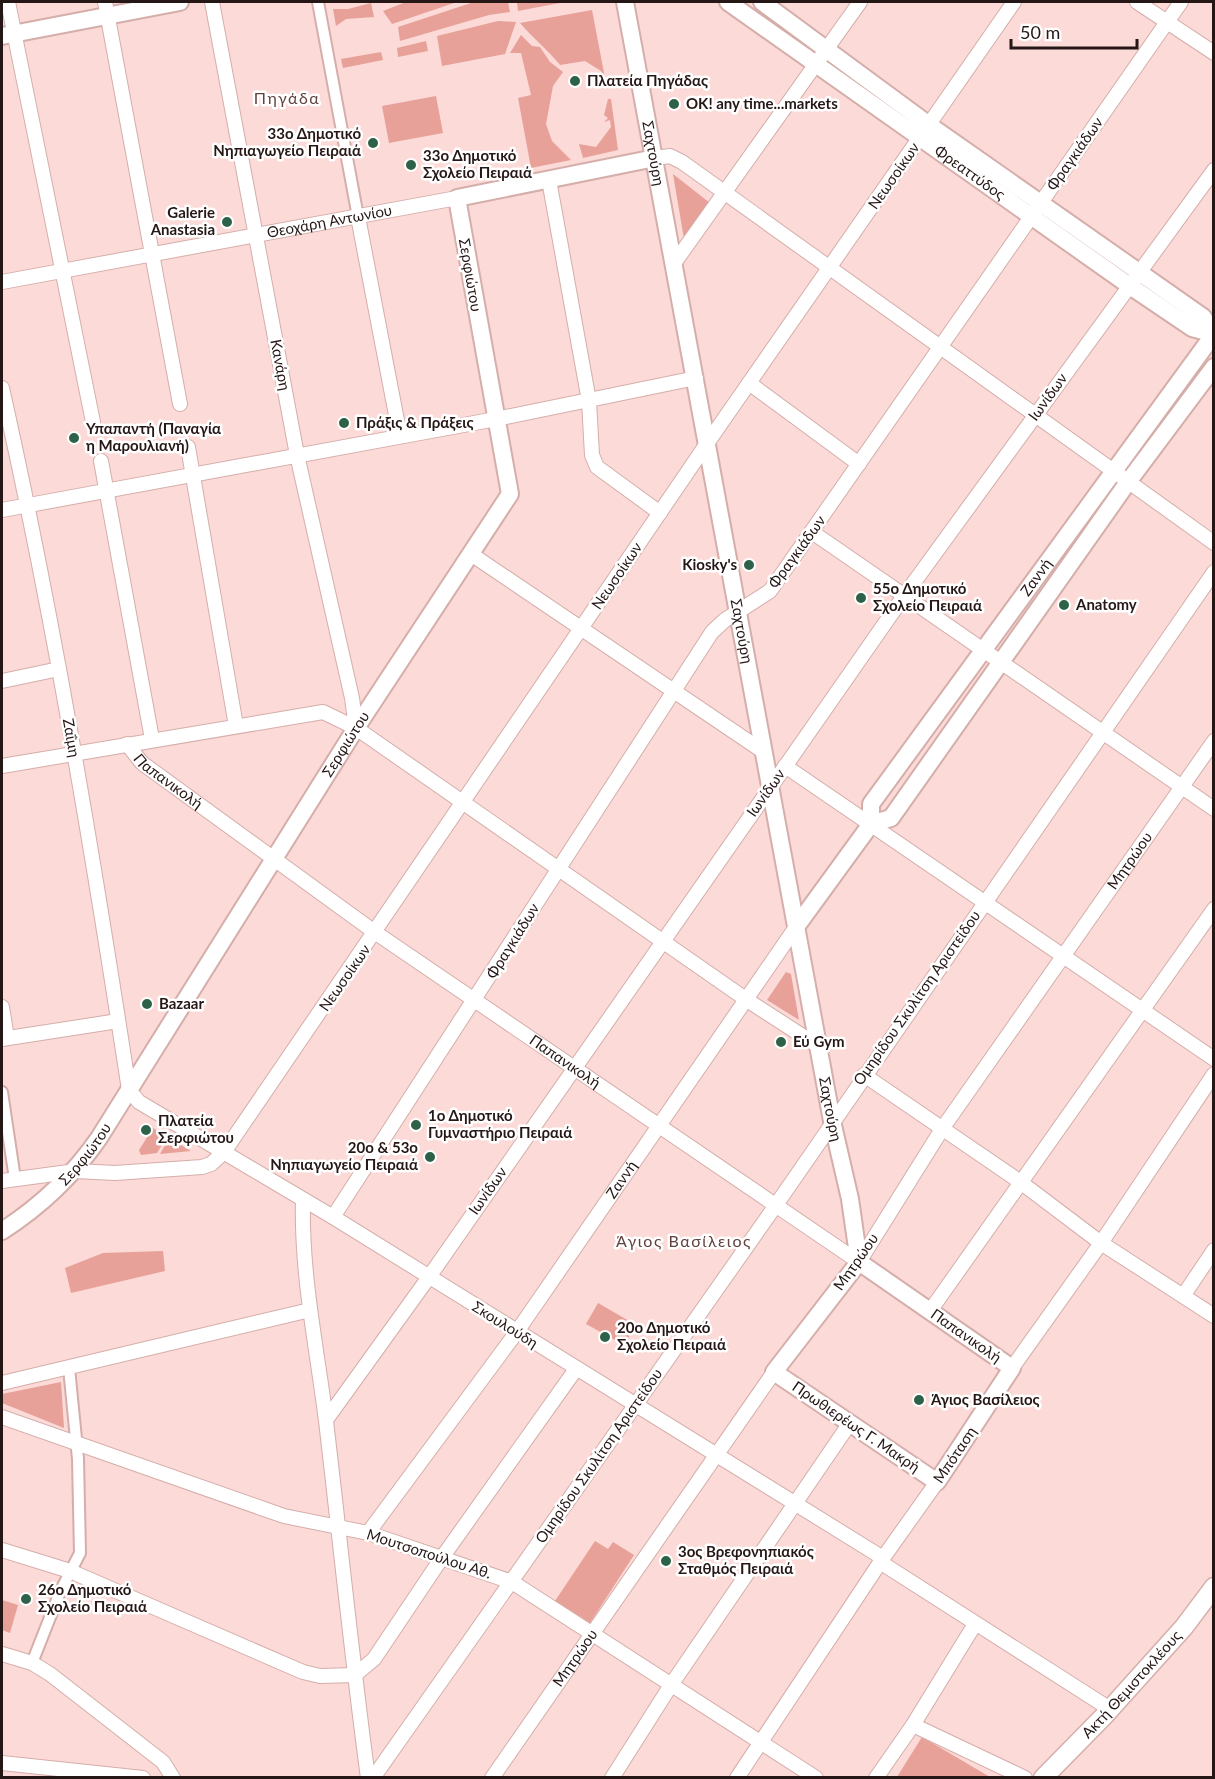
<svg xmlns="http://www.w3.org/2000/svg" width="1215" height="1779" font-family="Lato,sans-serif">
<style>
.green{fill:#e7a199}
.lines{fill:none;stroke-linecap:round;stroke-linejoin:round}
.pedestrian-casing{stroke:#d5aeaa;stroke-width:14}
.minor-casing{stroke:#d5aeaa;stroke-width:16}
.tertiary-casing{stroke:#d5aeaa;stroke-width:20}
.secondary-casing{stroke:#d5aeaa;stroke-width:21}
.pedestrian{stroke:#fff;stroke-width:10}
.minor{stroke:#fff;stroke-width:14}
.tertiary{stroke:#fff;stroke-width:16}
.secondary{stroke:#fff;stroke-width:18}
.poi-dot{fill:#2e6248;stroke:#fff;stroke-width:2}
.labels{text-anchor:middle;stroke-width:5;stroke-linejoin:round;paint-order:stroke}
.poi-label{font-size:15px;font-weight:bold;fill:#251716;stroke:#fff;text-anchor:start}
.street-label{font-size:15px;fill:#251716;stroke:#fff}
.neighbourhood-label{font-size:16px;letter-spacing:1.5px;fill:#62423e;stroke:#fff}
</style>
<rect width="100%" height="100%" fill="#fbdad7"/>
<!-- green -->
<g class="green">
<polygon points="406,2 457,2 392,24 383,11"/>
<polygon points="474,2 508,2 510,12 489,15 400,41 398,27"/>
<polygon points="517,2 559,2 560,3 518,11"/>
<polygon points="371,3 374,17 346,19 336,26 333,9 348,9"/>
<path d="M592 10 605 78 601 71 585 61 560 65C547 49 533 38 520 23Z"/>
<polygon points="498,21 516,22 505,54 442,66 437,36"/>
<polygon points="521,35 532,46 540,47 550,62 563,72 553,86 546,124 552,141 571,160 531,168 518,98 531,95 521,53 510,53"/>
<polygon points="426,41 428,51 398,57 397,48"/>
<polygon points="381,52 383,60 343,68 341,59"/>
<polygon points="436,96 443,133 389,143 382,106"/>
<polygon points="608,99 611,99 618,150 583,158 579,144 596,147 611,127 610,120 604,122 608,118 604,115"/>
<polygon points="673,174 710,203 684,239"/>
<polygon points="786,972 791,974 799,1020 767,1000"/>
<polygon points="153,1128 167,1137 157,1153 141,1155 139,1150"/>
<polygon points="169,1138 191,1151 160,1154"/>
<polygon points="163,1251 165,1271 71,1293 65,1268 103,1253"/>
<polygon points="598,1303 636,1325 624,1345 586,1324"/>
<polygon points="61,1382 64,1428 2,1403 2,1394"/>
<polygon points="595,1541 608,1549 613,1542 634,1555 590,1623 555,1601"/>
<polygon points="2,1600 18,1605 10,1633 2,1630"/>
<polygon points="922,1737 990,1777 897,1777"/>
</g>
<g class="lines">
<defs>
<g id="pedestrian">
<polyline points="318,2 358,217"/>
<polyline points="2,1092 15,1179"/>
<polyline points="32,1663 60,1592 80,1553 78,1459 69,1368"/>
</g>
<g id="minor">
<polyline points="8,2 93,422"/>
<polyline points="105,2 180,404"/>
<polyline points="212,2 297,455 352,698 356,728"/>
<polyline points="1137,2 1214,53"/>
<polyline points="655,158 670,156 682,162 1214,543"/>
<polyline points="549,180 589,401 592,455 597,467 660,513"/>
<polyline points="358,217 400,436"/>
<polyline points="675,262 860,2"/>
<path id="s1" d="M2 282 457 198"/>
<polyline points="749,383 859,464"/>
<path d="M2 388C54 620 93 855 129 1090L139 1102 333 1217 883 1558"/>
<polyline points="188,447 236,726"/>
<polyline points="101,461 152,739"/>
<polyline points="2,510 496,419 696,378"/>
<polyline points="812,532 1214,809"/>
<polyline points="471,554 764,752"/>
<polyline points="2,681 59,669"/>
<path id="s2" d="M127 744 142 763 376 933 859 1262 942 1129 1214 741"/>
<polyline points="2,766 323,712 356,728 747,1000 818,1046"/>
<polyline points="785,766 1214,1059"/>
<polyline points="2,1007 7,1038"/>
<polyline points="2,1039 118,1021"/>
<polyline points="864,1075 1019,1181 1101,1243 1214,1316"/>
<polyline points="2,1181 76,1171 115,1173 202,1167 211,1164 224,1152 708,442 1014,2"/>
<path d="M303 1200C301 1275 317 1348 326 1421 340 1540 352 1659 368 1778"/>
<polyline points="333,1217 712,632 725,620 770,591 1181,2"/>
<polyline points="1183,1296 1214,1250"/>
<polyline points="930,1311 1214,909"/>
<polyline points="1012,1368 1101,1243 1214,1074"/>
<polyline points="2,1383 310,1310"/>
<polyline points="2,1417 284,1516 368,1533 512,1582 816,1778"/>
<polyline points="326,1420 429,1277 904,596 1214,170"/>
<path id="s3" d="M368 1533 516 1333 796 927"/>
<polyline points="2,1550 70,1571 303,1672 320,1676 355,1675 374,1659 441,1559 576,1369"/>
<polyline points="880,1562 1110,1709"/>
<polyline points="2,1654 32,1663 50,1674 163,1762 173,1778"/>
<polyline points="913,1725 1025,1778"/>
<polyline points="2,1763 143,1778"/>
<polyline points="373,1778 776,1205 1214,572"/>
<path id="s4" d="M492 1778 774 1372"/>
<polyline points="612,1778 671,1685 850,1423"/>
<polyline points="737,1778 883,1558 937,1482"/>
<polyline points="876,1778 913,1725 975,1624"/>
</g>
<g id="tertiary">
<path id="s5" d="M625 2 832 1121 850 1199 859 1262"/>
<path id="s6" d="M728 2 1130 286 1192 328 1214 334"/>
<polyline points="762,2 929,125 1203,317 1214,334"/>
<polyline points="2,36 180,2"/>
<polyline points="871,824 891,818 1128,482 1214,367"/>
<path id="s7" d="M796 927 871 824V804L1214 334"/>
<path id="s8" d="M2 1231C41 1206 72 1177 99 1138L356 728 510 494 457 198 655 158"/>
<polygon points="859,1262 1012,1368 937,1482 774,1372"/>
</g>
<g id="secondary">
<path id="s9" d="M1043 1778 1103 1717 1184 1627 1214 1587"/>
</g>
</defs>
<!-- pedestrian casing -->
<use href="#pedestrian" class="pedestrian-casing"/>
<!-- minor casing -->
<use href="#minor" class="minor-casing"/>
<!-- tertiary casing -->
<use href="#tertiary" class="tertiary-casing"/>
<!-- secondary casing -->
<use href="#secondary" class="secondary-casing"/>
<!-- pedestrian -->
<use href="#pedestrian" class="pedestrian"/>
<!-- minor -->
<use href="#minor" class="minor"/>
<!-- tertiary -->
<use href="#tertiary" class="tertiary"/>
<!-- secondary -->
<use href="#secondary" class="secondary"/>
</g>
<!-- markers -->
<g class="poi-dot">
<circle cx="575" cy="81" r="6"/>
<circle cx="674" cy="104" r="6"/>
<circle cx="373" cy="143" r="6"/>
<circle cx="411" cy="165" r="6"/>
<circle cx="227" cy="222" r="6"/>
<circle cx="344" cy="423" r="6"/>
<circle cx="74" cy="438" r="6"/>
<circle cx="749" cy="565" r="6"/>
<circle cx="861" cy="598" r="6"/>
<circle cx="1064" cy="605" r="6"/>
<circle cx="147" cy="1004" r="6"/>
<circle cx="781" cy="1042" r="6"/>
<circle cx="416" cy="1125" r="6"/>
<circle cx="146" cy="1130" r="6"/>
<circle cx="430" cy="1157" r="6"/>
<circle cx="605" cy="1337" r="6"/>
<circle cx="919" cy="1400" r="6"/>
<circle cx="666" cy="1561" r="6"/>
<circle cx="26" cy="1599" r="6"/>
</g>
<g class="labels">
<!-- poi labels -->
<g class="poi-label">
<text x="587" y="86">Πλατεία Πηγάδας</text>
<text x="686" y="109">OK! any time...markets</text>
<text x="361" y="139" text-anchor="end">33ο Δημοτικό<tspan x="361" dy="17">Νηπιαγωγείο Πειραιά</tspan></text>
<text x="423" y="161">33ο Δημοτικό<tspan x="423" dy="17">Σχολείο Πειραιά</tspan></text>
<text x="215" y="218" text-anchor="end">Galerie<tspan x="215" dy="17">Anastasia</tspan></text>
<text x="356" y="428">Πράξις &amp; Πράξεις</text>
<text x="86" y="434">Υπαπαντή (Παναγία<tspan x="86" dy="17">η Μαρουλιανή)</tspan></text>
<text x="737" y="570" text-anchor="end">Kiosky's</text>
<text x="873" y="594">55ο Δημοτικό<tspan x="873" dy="17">Σχολείο Πειραιά</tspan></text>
<text x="1076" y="610">Anatomy</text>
<text x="159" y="1009">Bazaar</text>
<text x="793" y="1047">Εύ Gym</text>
<text x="428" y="1121">1ο Δημοτικό<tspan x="428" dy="17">Γυμναστήριο Πειραιά</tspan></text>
<text x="158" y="1126">Πλατεία<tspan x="158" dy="17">Σερφιώτου</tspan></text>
<text x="418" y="1153" text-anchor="end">20ο &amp; 53ο<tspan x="418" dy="17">Νηπιαγωγείο Πειραιά</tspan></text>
<text x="617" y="1333">20ο Δημοτικό<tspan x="617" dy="17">Σχολείο Πειραιά</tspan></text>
<text x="931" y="1405">Άγιος Βασίλειος</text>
<text x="678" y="1557">3ος Βρεφονηπιακός<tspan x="678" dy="17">Σταθμός Πειραιά</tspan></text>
<text x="38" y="1595">26ο Δημοτικό<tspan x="38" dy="17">Σχολείο Πειραιά</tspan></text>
</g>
<!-- street labels -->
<g class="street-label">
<text dy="5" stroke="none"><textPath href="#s5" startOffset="154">Σαχτούρη</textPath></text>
<text transform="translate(1075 154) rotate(-55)" y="5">Φραγκιάδων</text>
<text dy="5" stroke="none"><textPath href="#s6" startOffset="296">Φρεαττύδος</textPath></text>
<text transform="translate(894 176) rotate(-55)" y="5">Νεωσοίκων</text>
<text dy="5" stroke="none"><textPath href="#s1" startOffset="333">Θεοχάρη Αντωνίου</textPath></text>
<text transform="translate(470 275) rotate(80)" y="5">Σερφιώτου</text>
<text transform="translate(280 365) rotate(79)" y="5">Κανάρη</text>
<text transform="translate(1048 397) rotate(-54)" y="5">Ιωνίδων</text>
<text transform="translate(797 552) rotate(-54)" y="5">Φραγκιάδων</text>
<text transform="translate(617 576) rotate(-56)" y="5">Νεωσοίκων</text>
<text dy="5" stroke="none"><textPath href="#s7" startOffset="428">Ζαννή</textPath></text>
<text dy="5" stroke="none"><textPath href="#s5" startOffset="640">Σαχτούρη</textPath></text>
<text transform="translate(71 738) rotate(80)" y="5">Ζαΐμη</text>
<text dy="5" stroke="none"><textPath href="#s8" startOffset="600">Σερφιώτου</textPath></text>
<text dy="5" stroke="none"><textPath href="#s2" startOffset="56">Παπανικολή</textPath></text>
<text transform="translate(766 793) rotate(-55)" y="5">Ιωνίδων</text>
<text dy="5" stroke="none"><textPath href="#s2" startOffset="1382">Μητρώου</textPath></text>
<text transform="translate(513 941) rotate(-58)" y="5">Φραγκιάδων</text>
<text transform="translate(345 978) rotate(-55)" y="5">Νεωσοίκων</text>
<text transform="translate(917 998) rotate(-55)" y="5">Ομηρίδου Σκυλίτση Αριστείδου</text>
<text dy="5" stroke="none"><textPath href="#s2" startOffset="542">Παπανικολή</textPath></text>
<text dy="5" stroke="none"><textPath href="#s5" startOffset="1126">Σαχτούρη</textPath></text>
<text dy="5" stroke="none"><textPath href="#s8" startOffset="114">Σερφιώτου</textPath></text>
<text dy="5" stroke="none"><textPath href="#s3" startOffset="435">Ζαννή</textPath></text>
<text transform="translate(488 1191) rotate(-55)" y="5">Ιωνίδων</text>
<text transform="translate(856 1262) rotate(-55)" y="5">Μητρώου</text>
<text transform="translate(505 1325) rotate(32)" y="5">Σκουλούδη</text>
<text transform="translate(966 1336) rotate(35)" y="5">Παπανικολή</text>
<text transform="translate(856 1427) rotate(34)" y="5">Πρωθιερέως Γ. Μακρή</text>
<text transform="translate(955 1455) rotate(-56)" y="5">Μπόταση</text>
<text transform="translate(599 1456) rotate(-55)" y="5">Ομηρίδου Σκυλίτση Αριστείδου</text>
<text transform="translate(429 1554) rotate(18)" y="5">Μουτσοπούλου Αθ.</text>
<text dy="5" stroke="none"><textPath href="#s4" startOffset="146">Μητρώου</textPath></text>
<text dy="5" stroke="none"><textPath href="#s9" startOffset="129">Ακτή Θεμιστοκλέους</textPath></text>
</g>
<!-- neighbourhood labels -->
<g class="neighbourhood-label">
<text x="287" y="104">Πηγάδα</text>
<text x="684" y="1247">Άγιος Βασίλειος</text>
</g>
</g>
<!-- border -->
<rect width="1215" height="1779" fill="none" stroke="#251716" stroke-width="6"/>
<!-- scale -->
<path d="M1011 39v9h126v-9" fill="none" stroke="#251716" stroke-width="3"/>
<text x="1020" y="39" font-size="18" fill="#251716" stroke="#ffffff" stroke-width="4.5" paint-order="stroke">50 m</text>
</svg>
